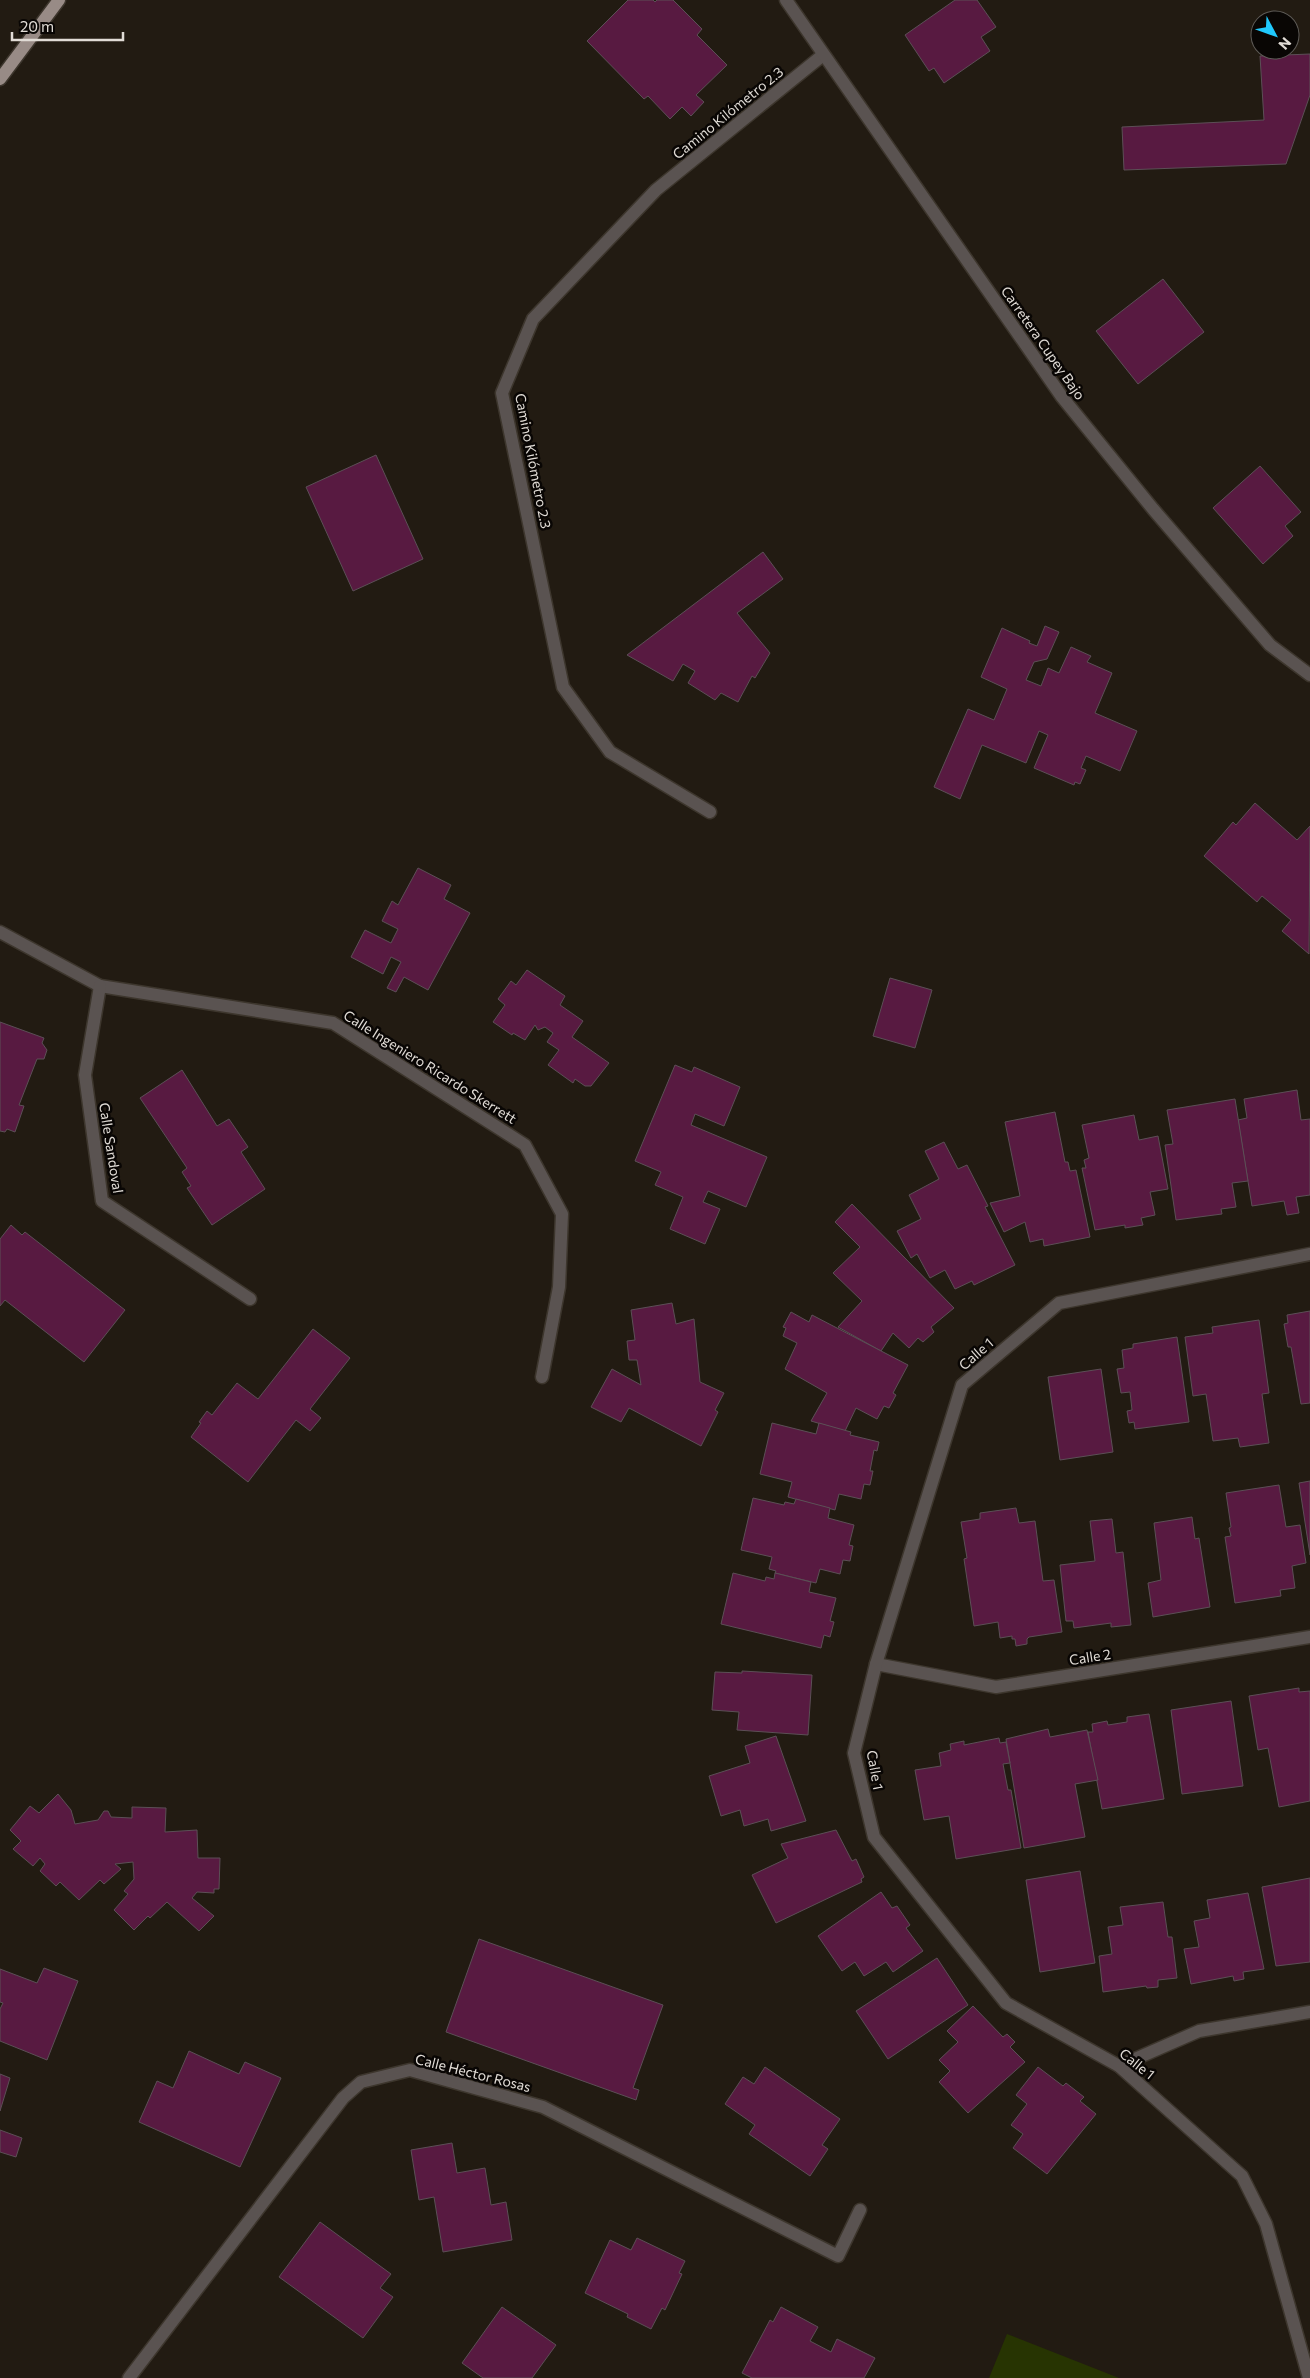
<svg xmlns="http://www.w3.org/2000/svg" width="1310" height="2378" font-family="Commissioner,sans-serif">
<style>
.green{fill:#273402}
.building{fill:#581a41;stroke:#5c4f56}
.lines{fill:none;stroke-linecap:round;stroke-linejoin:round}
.minor-casing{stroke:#3d362d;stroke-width:15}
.tertiary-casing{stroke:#3d362d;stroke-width:15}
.primary-casing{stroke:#3d362d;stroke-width:15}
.minor{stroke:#5a5351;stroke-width:12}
.tertiary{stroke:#5a5351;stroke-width:12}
.primary{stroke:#988b86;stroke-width:12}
.labels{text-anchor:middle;stroke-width:5;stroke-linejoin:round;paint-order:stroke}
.street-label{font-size:14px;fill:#e1dcd6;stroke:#090604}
</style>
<rect width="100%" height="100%" fill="#221b12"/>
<!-- green -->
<polygon class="green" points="1007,2334 1119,2378 989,2378"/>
<!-- building -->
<g class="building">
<polygon points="628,0 653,0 655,2 657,0 673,0 702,29 697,35 727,65 696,95 704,102 691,116 682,107 670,119 648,96 644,99 587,41"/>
<polygon points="955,0 977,0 996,27 981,37 990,51 944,83 934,68 929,71 905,35"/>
<polygon points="1310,54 1310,95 1286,164 1124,170 1122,127 1264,120 1260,56"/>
<polygon points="1163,279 1204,332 1138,384 1096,331"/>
<polygon points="376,455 423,559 353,591 306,487"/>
<polygon points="1260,466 1301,512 1285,526 1293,536 1263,564 1213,508"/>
<polygon points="763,552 783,579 737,613 770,653 755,678 752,676 738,702 721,693 715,700 688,683 695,671 683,664 673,681 627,655"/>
<polygon points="1045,626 1059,632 1047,659 1034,662 1026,680 1041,686 1048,668 1059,673 1071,647 1091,656 1087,662 1112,673 1095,713 1137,731 1120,771 1086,756 1081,768 1086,770 1080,784 1075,782 1074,785 1034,768 1048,735 1039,731 1026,763 982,745 960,799 934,787 968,709 994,720 1007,689 981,677 1002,628 1030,641 1029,643 1037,646"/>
<polygon points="1255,803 1297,840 1310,826 1309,954 1282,931 1291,920 1262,896 1257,902 1204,856 1233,822 1236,825"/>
<polygon points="418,868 451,885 444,899 470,913 428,990 404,977 396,992 387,988 401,962 391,957 383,974 351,957 365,930 391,943 398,929 382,921 392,901 398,905"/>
<polygon points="527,970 565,996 560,1005 583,1021 572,1037 609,1063 591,1086 585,1086 575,1079 573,1083 548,1065 559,1050 547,1042 553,1033 545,1027 538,1030 535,1025 525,1040 513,1033 512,1035 493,1022 505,1005 498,999 511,981 516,985"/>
<polygon points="890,978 932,990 915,1048 873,1036"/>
<polygon points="0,1022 44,1038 42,1043 47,1050 44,1059 37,1059 19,1105 24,1106 15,1132 7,1129 5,1132 0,1131"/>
<polygon points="675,1065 692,1072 694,1067 740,1087 724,1126 695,1114 691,1125 767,1157 746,1207 708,1191 703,1202 720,1209 705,1244 670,1229 683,1197 655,1185 661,1172 635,1161"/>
<polygon points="182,1070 217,1126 229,1119 248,1147 241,1152 265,1189 212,1225 187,1188 191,1186 182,1172 187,1168 140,1098"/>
<polygon points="1297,1090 1301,1120 1310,1119 1310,1195 1296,1197 1299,1213 1287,1215 1284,1201 1252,1206 1238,1120 1247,1118 1244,1099"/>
<polygon points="1235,1099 1248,1181 1232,1183 1236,1207 1221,1209 1222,1214 1176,1220 1165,1145 1173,1144 1167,1110"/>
<polygon points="1055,1112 1065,1162 1068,1162 1070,1171 1076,1170 1090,1237 1044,1246 1043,1239 1030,1242 1025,1222 1004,1232 990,1203 1020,1196 1005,1122"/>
<polygon points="1134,1115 1139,1140 1158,1136 1168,1189 1150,1192 1155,1215 1141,1218 1143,1225 1125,1228 1125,1225 1095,1230 1082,1168 1086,1168 1084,1160 1089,1158 1082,1125"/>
<polygon points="944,1142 958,1169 967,1165 988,1206 985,1207 1015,1265 974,1285 972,1281 955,1289 945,1270 930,1278 917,1254 911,1258 897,1231 921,1219 909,1195 939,1179 925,1151"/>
<polygon points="852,1204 954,1308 931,1327 934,1332 923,1342 918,1338 909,1348 893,1333 881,1351 838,1327 862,1301 833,1273 860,1247 835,1222"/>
<polygon points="11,1225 22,1235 25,1232 125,1310 84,1362 5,1300 0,1306 0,1239"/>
<polygon points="672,1303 676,1324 694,1319 700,1382 724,1393 715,1410 718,1412 701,1446 629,1408 621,1422 591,1407 612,1369 641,1385 637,1360 629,1360 627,1341 635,1340 631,1310"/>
<polygon points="1310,1311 1310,1403 1301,1404 1291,1347 1288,1347 1284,1324 1288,1323 1287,1315"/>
<polygon points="791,1312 809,1322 812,1315 908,1365 893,1393 896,1395 889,1408 884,1406 877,1419 856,1408 845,1431 811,1421 827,1393 785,1369 797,1343 783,1336 786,1328 783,1327"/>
<polygon points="1259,1320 1269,1393 1262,1394 1269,1443 1240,1447 1238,1438 1213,1441 1206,1394 1193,1396 1185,1337 1213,1333 1212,1327"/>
<polygon points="313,1329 350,1358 310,1409 321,1418 310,1431 296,1420 248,1482 191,1437 201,1423 199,1422 207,1411 212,1415 237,1383 258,1399"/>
<polygon points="1177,1337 1189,1422 1135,1429 1134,1422 1129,1423 1127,1411 1132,1410 1130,1392 1121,1393 1117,1369 1124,1368 1122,1350 1133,1348 1133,1344"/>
<polygon points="1101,1369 1113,1452 1060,1460 1048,1377"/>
<polygon points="772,1423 816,1434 819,1423 851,1432 850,1435 879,1442 877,1451 874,1450 870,1471 873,1471 870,1485 864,1484 861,1499 839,1494 835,1510 788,1497 792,1482 760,1474"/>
<polygon points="1310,1481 1310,1555 1299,1483"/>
<polygon points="1279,1485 1286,1527 1300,1525 1306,1563 1292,1566 1295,1588 1280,1590 1281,1596 1235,1603 1225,1537 1231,1536 1229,1528 1231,1527 1226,1493"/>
<polygon points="753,1498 784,1505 785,1502 794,1504 796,1499 830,1508 828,1518 854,1525 849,1545 853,1546 850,1561 843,1560 840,1574 820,1569 816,1583 775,1573 776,1571 769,1569 772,1557 741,1550"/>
<polygon points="1016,1508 1019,1523 1035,1521 1043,1581 1054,1580 1062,1632 1029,1637 1027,1639 1027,1644 1016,1646 1015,1639 1012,1639 1012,1636 1000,1638 998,1622 974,1626 964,1559 967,1558 961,1522 980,1519 980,1513"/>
<polygon points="1192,1517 1195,1539 1199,1538 1210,1607 1153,1617 1148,1583 1161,1580 1154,1523"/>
<polygon points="1112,1519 1116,1553 1123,1552 1131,1625 1111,1627 1111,1623 1074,1628 1073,1621 1066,1621 1060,1565 1095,1561 1090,1521"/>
<polygon points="733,1573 765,1581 766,1577 774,1579 775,1573 811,1582 809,1592 836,1598 830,1621 834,1622 830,1637 824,1635 821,1648 721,1624"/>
<polygon points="742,1671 812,1675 808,1735 737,1730 739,1712 712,1710 715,1672 742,1673"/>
<polygon points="1299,1688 1299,1692 1310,1691 1310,1801 1279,1807 1268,1748 1258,1750 1249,1696"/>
<polygon points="1231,1701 1243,1786 1182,1794 1171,1710"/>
<polygon points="1149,1714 1164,1799 1102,1809 1088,1732 1093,1732 1092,1724 1107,1721 1108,1725 1127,1722 1127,1717"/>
<polygon points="1048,1729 1050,1737 1087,1730 1098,1780 1075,1784 1085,1837 1024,1848 1006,1739"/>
<polygon points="776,1736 806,1821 771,1831 768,1819 744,1826 740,1810 721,1816 709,1776 750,1763 745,1746"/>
<polygon points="999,1738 1000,1743 1006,1742 1010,1763 1003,1764 1008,1790 1011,1790 1021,1848 956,1859 949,1816 924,1820 915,1770 941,1766 939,1753 951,1750 950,1744 964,1741 964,1745"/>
<polygon points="58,1794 71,1810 75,1824 98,1820 104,1811 108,1811 111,1817 132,1818 132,1807 166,1808 165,1832 197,1830 198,1858 220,1858 219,1889 214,1889 214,1893 197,1892 192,1898 214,1916 199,1931 167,1902 150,1918 148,1916 134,1930 114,1910 128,1894 124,1891 134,1879 133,1862 115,1864 121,1869 104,1884 100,1880 79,1900 60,1882 56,1886 40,1871 45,1864 40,1858 33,1866 13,1849 21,1841 10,1830 30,1806 39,1813"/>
<polygon points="836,1830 852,1861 856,1859 864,1877 861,1879 862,1882 776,1923 752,1875 788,1858 781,1844"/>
<polygon points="1080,1871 1095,1963 1040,1972 1026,1880"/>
<polygon points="1310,1878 1310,1962 1276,1966 1262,1887"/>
<polygon points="881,1892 892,1908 897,1906 910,1925 906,1928 923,1951 893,1972 886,1962 864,1976 855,1962 842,1971 818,1936"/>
<polygon points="1248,1893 1264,1969 1243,1972 1244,1979 1234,1981 1233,1976 1191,1984 1184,1949 1199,1947 1194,1921 1210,1918 1207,1900"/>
<polygon points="1163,1902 1168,1937 1172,1937 1177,1978 1158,1980 1158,1987 1147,1988 1146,1986 1103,1992 1099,1956 1112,1954 1108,1927 1123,1925 1120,1907"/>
<polygon points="479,1939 663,2005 633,2088 639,2090 636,2100 446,2032"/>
<polygon points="937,1958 968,2005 888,2059 856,2011"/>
<polygon points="44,1968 78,1981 47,2060 0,2041 0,2009 3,2003 0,2002 0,1969 37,1983"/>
<polygon points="973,2006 1003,2037 1007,2034 1015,2042 1010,2047 1025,2062 968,2113 939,2082 950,2071 939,2060 958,2042 947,2031"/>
<polygon points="189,2051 239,2074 245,2062 281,2078 240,2167 139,2122 157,2081 173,2088"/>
<polygon points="765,2067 840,2119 822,2145 828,2149 810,2176 749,2134 755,2125 725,2104 743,2077 754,2084"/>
<polygon points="1038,2067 1063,2086 1066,2083 1084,2097 1080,2101 1096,2114 1047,2174 1013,2148 1023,2134 1011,2125 1027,2104 1016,2095"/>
<polygon points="0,2074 10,2078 0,2111"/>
<polygon points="0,2130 22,2138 16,2157 0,2152"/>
<polygon points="452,2143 457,2173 485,2168 491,2205 506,2202 512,2240 443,2252 434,2197 419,2200 411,2150"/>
<polygon points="320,2222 391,2274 380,2288 393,2297 363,2338 279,2277"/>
<polygon points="637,2238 685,2261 679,2273 682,2274 665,2310 662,2308 651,2329 627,2317 628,2314 585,2293 610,2240 631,2250"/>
<polygon points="502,2307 556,2345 532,2378 483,2378 462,2363"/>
<polygon points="781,2307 818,2327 810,2341 831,2352 837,2339 875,2358 864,2378 752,2378 742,2373 770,2320 773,2322"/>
</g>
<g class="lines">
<defs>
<g id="minor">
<polyline points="710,812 610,752 563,687 502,393 533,319 656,190 823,55"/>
<polyline points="0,932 100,986 333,1023 525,1145 562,1214 559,1287 542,1377"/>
<polyline points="100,986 85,1075 102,1201 250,1299"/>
<polyline points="876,1664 996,1687 1310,1637"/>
<polyline points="1119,2066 1199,2031 1310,2012"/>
<polyline points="129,2378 343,2098 361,2082 410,2070 543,2107 838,2256 860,2210"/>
<polyline points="1309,2378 1266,2224 1242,2176 1119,2066 1006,2003 874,1837 854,1753 876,1664 962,1385 1059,1303 1310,1254"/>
</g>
<polyline id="tertiary" points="786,0 1062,397 1153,509 1270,645 1310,675"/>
<polyline id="primary" points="0,79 59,0"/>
</defs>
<!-- minor casing -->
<use href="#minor" class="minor-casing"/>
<!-- tertiary casing -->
<use href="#tertiary" class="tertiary-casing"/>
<!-- primary casing -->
<use href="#primary" class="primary-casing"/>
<!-- minor -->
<use href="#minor" class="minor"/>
<!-- tertiary -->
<use href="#tertiary" class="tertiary"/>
<!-- primary -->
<use href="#primary" class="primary"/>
</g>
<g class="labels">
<!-- street labels -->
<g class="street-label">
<text transform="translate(728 113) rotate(-39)" y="5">Camino Kilómetro 2.3</text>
<text transform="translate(1043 343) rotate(55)" y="5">Carretera Cupey Bajo</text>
<text transform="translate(533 461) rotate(79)" y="5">Camino Kilómetro 2.3</text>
<text transform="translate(430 1067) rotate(32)" y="5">Calle Ingeniero Ricardo Skerrett</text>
<text transform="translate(111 1148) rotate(81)" y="5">Calle Sandoval</text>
<text transform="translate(976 1354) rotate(-41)" y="5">Calle 1</text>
<text transform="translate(1090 1657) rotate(-9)" y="5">Calle 2</text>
<text transform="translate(875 1770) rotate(80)" y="5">Calle 1</text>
<text transform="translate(1137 2064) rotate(38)" y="5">Calle 1</text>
<text transform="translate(473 2073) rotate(14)" y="5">Calle Héctor Rosas</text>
</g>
</g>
<!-- north arrow -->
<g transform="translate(1275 35) rotate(131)"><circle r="24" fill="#090604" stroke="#5f5c58"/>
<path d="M0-4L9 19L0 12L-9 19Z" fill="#20c9fd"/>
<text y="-8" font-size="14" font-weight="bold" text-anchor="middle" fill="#e1dcd6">N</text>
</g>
<!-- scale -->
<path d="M12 32v8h111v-8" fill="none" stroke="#e1dcd6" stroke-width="2.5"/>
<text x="20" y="32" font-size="15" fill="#e1dcd6" stroke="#090604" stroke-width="4" paint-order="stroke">20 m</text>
</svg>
